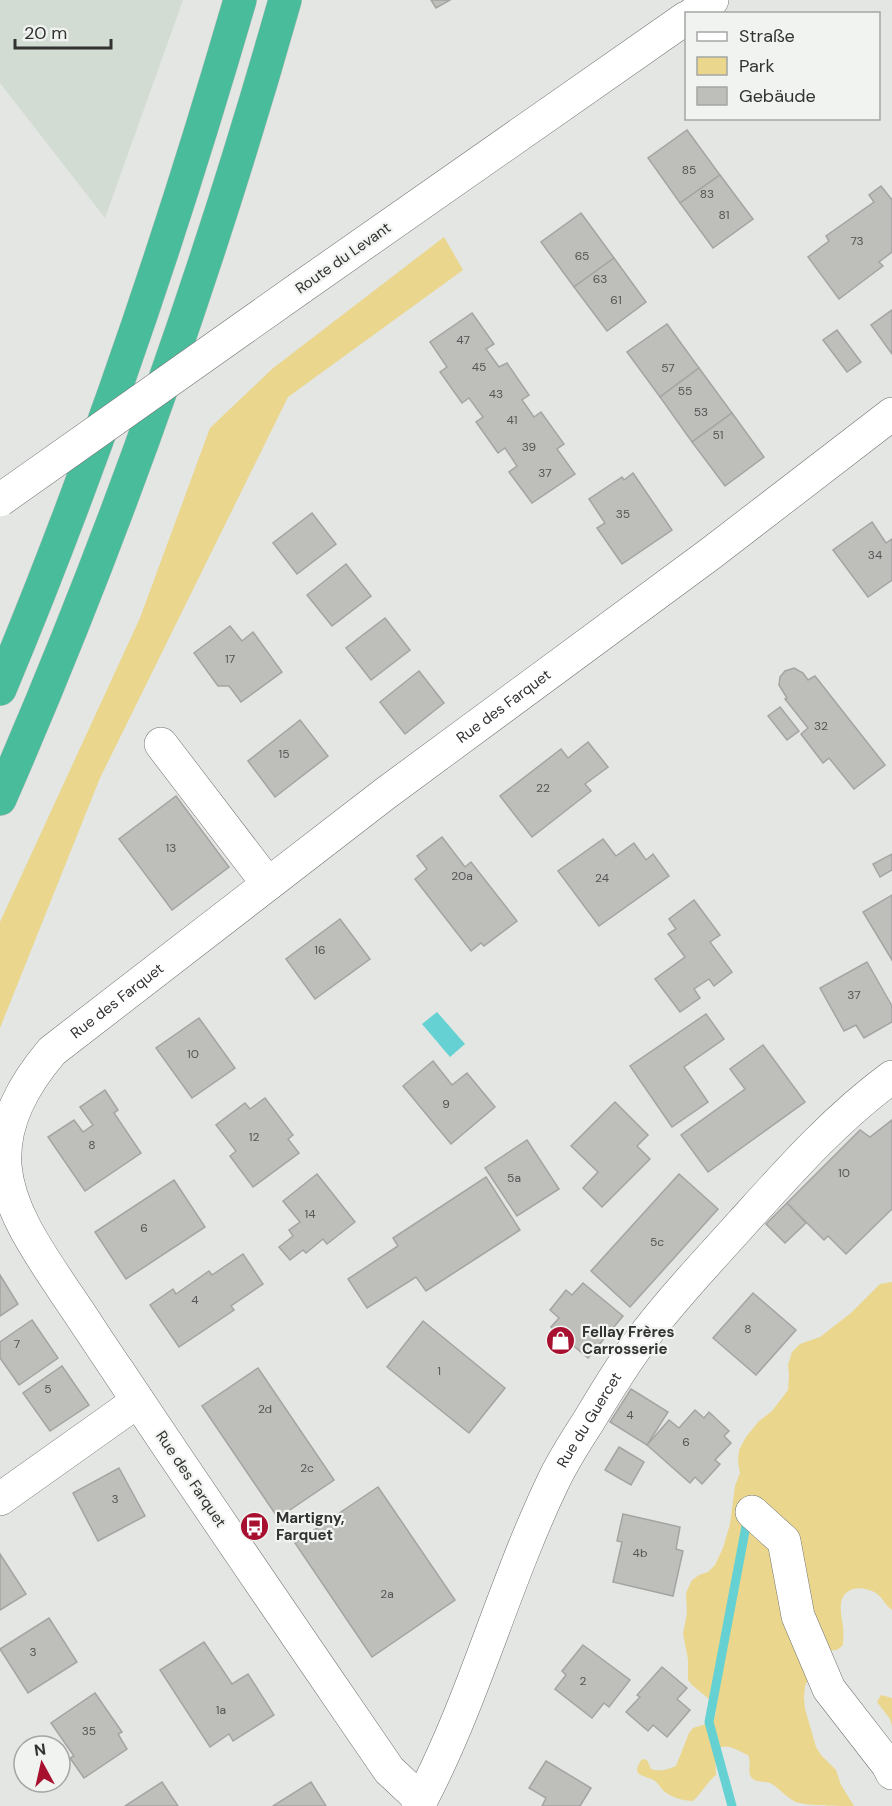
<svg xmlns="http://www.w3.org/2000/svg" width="892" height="1806" font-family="'DM Sans',sans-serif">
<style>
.built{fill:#d3dcd3}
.green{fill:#ead68c}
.water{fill:#66d1d2}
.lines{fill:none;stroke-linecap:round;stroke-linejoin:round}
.stream{stroke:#66d1d2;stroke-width:9}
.building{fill:#bebfbb;stroke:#a4a5a2;stroke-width:1.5}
.street-casing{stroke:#707270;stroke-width:34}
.secondary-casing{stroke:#707270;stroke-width:34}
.highway-casing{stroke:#c1c2c1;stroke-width:34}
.street{stroke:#fff;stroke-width:33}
.secondary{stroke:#fff;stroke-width:33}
.highway{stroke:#49bd9b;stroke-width:33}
.secondary-bridge-casing{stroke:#707270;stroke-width:34;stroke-linecap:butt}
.secondary-bridge{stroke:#fff;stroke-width:33}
.labels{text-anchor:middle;stroke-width:4.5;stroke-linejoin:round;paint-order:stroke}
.number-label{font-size:12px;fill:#545554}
.street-label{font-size:15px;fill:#313231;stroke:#f0f3f0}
.poi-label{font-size:15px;font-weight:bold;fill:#313231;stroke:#f0f3f0;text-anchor:start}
</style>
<rect width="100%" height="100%" fill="#e3e6e3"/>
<!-- built -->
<polygon class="built" points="0,0 183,0 105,218 0,83"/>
<!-- green -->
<g class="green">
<polygon points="444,237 463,270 288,397 100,778 0,1028 0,922 140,618 210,428 272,369"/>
<path d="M892 1282V1610C885 1605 883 1598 876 1593 869 1589 860 1587 853 1589 836 1595 841 1613 843 1626 844 1632 843 1639 843 1645L837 1650 822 1651 805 1686 804 1698 805 1709 816 1747 821 1755 836 1770 841 1785 854 1806C843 1806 802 1806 794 1801 786 1797 780 1789 772 1784 766 1780 756 1784 751 1777 747 1771 752 1762 748 1755 736 1750 725 1741 715 1751L716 1775C706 1783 702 1793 693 1801 684 1801 671 1797 665 1792 661 1789 659 1784 655 1781 645 1774 629 1778 642 1759L647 1760 651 1769C660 1772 667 1770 676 1766L689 1733 693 1728 713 1722 716 1712 709 1699 692 1685 688 1680V1659L683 1634 687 1613 686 1593 692 1580 699 1575 708 1572 715 1565 723 1548 730 1524 735 1486 740 1473 738 1462 739 1450 746 1437 759 1421 772 1411 788 1390 789 1375 788 1365 792 1352 800 1344 820 1337 851 1313 880 1284Z"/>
<polygon points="881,1695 892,1698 892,1726 890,1719 877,1702"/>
</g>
<!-- water -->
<polygon class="water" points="437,1012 465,1044 450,1057 422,1024"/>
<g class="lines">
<!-- stream -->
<polyline class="stream" points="732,1806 709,1722 746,1526"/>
</g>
<!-- building -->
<g class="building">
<polygon points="431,0 450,0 436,8"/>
<polygon points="687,130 720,175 680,203 648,158"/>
<polygon points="720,175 753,219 713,248 680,203"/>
<polygon points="881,186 892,200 892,252 879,262 883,266 839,299 808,257 829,241 826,236 874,202 869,195"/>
<polygon points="581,213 614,258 574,287 541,242"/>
<polygon points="614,258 646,302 607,331 574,287"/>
<polygon points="892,310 892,354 871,325"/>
<polygon points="472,313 494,344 486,349 499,367 507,363 529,395 522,400 534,417 541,412 564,444 557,449 575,474 532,503 509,472 517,466 505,448 498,453 476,422 483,417 469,398 462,403 440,372 447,367 430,342"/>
<polygon points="667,324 699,368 660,397 627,352"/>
<polygon points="837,330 861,362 847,372 823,340"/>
<polygon points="699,368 732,413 692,442 660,397"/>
<polygon points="732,413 764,457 725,486 692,442"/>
<polygon points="633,473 672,530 622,564 597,528 605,523 589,499 622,477 624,480"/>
<polygon points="312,513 336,544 297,574 273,543"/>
<polygon points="872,522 886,543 892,539 892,580 868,597 833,550"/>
<polygon points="346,564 371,596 332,626 307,595"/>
<polygon points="385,618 410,650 371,680 346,648"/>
<polygon points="230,626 242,641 253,632 282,672 241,702 229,686 218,686 194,653"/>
<polygon points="794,668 803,673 808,680 815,676 885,765 854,789 829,758 823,763 801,734 808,728 785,699 787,698 779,685 780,677 785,671"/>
<polygon points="419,671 444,703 405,734 380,702"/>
<polygon points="780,707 799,731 787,740 768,716"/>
<polygon points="300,720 328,756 275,797 248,761"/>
<polygon points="588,742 608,767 585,784 591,791 532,837 500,796 561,749 568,758"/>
<polygon points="176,796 229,867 172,910 119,839"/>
<polygon points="442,837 465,867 471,862 517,921 484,946 481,943 471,951 415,879 427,869 417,856"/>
<polygon points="603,839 616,856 634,843 646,860 653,854 669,876 599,926 558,871"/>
<polygon points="892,854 892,870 880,877 873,864"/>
<polygon points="892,895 892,960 863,912"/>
<polygon points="694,900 720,935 710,942 732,972 714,986 709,979 694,989 700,998 680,1012 655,979 685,957 668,934 676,929 669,919"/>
<polygon points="340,919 370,959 315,999 286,959"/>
<polygon points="867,962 892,1006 892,1022 864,1038 856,1025 844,1031 820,988"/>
<polygon points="706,1014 724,1039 684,1067 708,1102 672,1127 630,1066"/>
<polygon points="199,1018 235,1068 192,1098 156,1048"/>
<polygon points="763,1045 805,1102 708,1172 681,1135 745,1089 730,1069"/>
<polygon points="433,1061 452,1085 467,1073 495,1107 451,1144 403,1086"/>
<polygon points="105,1090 118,1110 114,1113 141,1153 85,1191 48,1137 74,1120 83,1132 93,1125 80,1107"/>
<polygon points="265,1098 293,1135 288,1139 299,1153 253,1187 230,1156 236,1151 216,1125 245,1103 250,1109"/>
<polygon points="615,1102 648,1135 637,1146 650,1159 602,1207 583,1188 598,1172 571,1146"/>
<polygon points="892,1120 892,1209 846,1254 828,1236 824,1240 787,1203 860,1130 870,1137"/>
<polygon points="527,1140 559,1189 517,1216 485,1168"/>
<polygon points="317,1174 355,1222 327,1244 323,1239 306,1253 303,1250 290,1260 279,1247 293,1236 289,1230 300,1222 283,1201"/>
<polygon points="679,1174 718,1209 630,1307 591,1271"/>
<polygon points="486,1177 520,1230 426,1291 416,1277 367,1308 348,1279 398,1246 393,1238"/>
<polygon points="174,1180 205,1227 126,1279 95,1232"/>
<polygon points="787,1203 806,1223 785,1243 766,1224"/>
<polygon points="243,1254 263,1284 231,1306 234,1310 179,1347 150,1305 173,1289 176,1294 209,1271 212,1275"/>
<polygon points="0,1275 18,1304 0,1316"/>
<polygon points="583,1283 623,1316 588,1358 551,1327 559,1318 550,1310 566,1290 572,1295"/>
<polygon points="753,1293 796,1330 756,1375 713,1338"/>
<polygon points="32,1320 58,1358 19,1385 0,1358 0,1342"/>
<polygon points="423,1321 505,1388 469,1433 387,1367"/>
<polygon points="62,1366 89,1405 50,1431 23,1393"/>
<polygon points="258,1368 334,1480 278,1518 202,1406"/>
<polygon points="631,1389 668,1412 647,1445 610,1422"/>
<polygon points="695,1410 704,1418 709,1412 729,1431 724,1436 731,1443 715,1460 720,1464 702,1484 695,1477 690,1483 647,1445 669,1420 679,1428"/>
<polygon points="619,1447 644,1462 631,1485 605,1470"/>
<polygon points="119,1468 145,1516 98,1541 73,1493"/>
<polygon points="378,1487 455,1600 372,1657 295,1543"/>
<polygon points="623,1514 680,1527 676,1549 683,1551 673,1596 613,1582 622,1542 617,1541"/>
<polygon points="0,1554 26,1594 0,1610"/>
<polygon points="49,1618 77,1662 28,1693 0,1649"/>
<polygon points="204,1642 232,1684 248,1674 274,1715 233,1741 229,1734 210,1747 160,1670"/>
<polygon points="583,1645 630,1680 609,1707 604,1703 592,1718 555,1689 566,1675 562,1671"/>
<polygon points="662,1667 687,1688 677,1699 690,1710 667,1737 653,1725 648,1731 626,1712 640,1697 637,1695"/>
<polygon points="95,1693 122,1732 118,1734 127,1749 84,1778 70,1758 74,1756 51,1723"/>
<polygon points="546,1761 591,1788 580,1806 542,1806 546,1798 529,1788"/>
<polygon points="162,1782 178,1806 125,1806"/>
<polygon points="311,1782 326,1806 273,1806"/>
</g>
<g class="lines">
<defs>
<g id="street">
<polyline points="161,744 268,884"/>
<polyline points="0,1499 138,1401"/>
<polyline points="752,1512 784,1541 798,1616 829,1689 888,1765 892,1773"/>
<path id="s1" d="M421 1800 389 1770C298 1637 207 1505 118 1371 100 1345 83 1318 65 1292 40 1254 9 1212 5 1166 2 1122 24 1084 52 1051L386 793 710 554 892 414"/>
<path id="s2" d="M418 1806C473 1703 502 1589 552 1484 562 1462 575 1442 588 1422 606 1392 624 1362 645 1335 675 1295 710 1259 743 1222 790 1170 835 1119 892 1077"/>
</g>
<g id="secondary">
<polyline points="693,14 712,0"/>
<polyline points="300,288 686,18"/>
</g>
<g id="highway">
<path d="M0 689C94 465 172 234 240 0"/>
<path d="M0 799C113 540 208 272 285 0"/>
</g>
</defs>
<!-- street casing -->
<use href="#street" class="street-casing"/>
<!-- secondary casing -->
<use href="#secondary" class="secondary-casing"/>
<!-- highway casing -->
<use href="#highway" class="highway-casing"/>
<!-- street -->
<use href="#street" class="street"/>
<!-- secondary -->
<use href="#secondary" class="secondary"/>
<!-- highway -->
<use href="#highway" class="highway"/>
<defs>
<polyline id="secondary-bridge" points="0,500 300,288"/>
</defs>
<!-- secondary-bridge casing -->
<use href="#secondary-bridge" class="secondary-bridge-casing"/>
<!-- secondary-bridge -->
<use href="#secondary-bridge" class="secondary-bridge"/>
</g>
<!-- icons -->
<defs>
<symbol id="shop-disc" viewBox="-11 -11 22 22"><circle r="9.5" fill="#a8102f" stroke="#f0f3f0"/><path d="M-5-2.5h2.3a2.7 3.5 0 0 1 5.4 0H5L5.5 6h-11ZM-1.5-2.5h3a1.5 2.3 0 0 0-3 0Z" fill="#fff"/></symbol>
<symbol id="bus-disc" viewBox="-11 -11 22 22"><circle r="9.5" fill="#a8102f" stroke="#f0f3f0"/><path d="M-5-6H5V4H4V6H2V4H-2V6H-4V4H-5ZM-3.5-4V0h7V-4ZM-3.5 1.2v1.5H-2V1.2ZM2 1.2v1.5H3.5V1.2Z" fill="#fff"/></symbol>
</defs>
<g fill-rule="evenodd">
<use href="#shop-disc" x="544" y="1324" width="33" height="33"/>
<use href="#bus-disc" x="238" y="1510" width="33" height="33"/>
</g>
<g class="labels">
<!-- number labels -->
<g class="number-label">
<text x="689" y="174">85</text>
<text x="707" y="198">83</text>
<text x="724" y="219">81</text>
<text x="857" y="245">73</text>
<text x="582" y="260">65</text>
<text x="600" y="283">63</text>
<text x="616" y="304">61</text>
<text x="463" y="344">47</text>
<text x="479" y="371">45</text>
<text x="668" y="372">57</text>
<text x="685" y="395">55</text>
<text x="496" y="398">43</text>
<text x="701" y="416">53</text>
<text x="512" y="424">41</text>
<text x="718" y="439">51</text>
<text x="529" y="451">39</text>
<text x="545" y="477">37</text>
<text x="623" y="518">35</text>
<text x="875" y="559">34</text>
<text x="230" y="663">17</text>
<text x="821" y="730">32</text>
<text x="284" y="758">15</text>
<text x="543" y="792">22</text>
<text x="171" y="852">13</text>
<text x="462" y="880">20a</text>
<text x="602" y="882">24</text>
<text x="320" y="954">16</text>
<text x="854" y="999">37</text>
<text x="193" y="1058">10</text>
<text x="446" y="1108">9</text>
<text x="254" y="1141">12</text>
<text x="92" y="1149">8</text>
<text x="844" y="1177">10</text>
<text x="514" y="1182">5a</text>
<text x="310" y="1218">14</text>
<text x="144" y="1232">6</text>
<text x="657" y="1246">5c</text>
<text x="195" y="1304">4</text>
<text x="748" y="1333">8</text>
<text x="17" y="1348">7</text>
<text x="439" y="1375">1</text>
<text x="48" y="1393">5</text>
<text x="265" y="1413">2d</text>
<text x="630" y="1419">4</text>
<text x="686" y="1446">6</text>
<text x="307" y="1472">2c</text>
<text x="115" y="1503">3</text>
<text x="640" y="1557">4b</text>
<text x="387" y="1598">2a</text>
<text x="33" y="1656">3</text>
<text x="583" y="1685">2</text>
<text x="221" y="1714">1a</text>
<text x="89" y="1735">35</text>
</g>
<!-- street labels -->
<g class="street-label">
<text transform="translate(343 258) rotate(-35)" y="5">Route du Levant</text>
<text dy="5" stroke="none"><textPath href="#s1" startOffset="1458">Rue des Farquet</textPath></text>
<text dy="5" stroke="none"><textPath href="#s1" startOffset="972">Rue des Farquet</textPath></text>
<text dy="5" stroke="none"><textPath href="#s2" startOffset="423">Rue du Guercet</textPath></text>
<text transform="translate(191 1479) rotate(56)" y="5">Rue des Farquet</text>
</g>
<!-- poi labels -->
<g class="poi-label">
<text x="582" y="1337">Fellay Frères<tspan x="582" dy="17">Carrosserie</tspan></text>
<text x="276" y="1523">Martigny,<tspan x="276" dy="17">Farquet</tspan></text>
</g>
</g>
<!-- legend -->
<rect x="685" y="12" width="195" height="108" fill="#f0f3f0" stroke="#a4a6a4" stroke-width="1.5"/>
<rect x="697" y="32" width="30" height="9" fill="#ffffff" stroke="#a4a6a4" stroke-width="1.5"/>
<text x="739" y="42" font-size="18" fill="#313231">Straße</text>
<rect x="697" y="57" width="30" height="18" fill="#ead68c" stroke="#a4a6a4" stroke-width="1.5"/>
<text x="739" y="72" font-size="18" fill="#313231">Park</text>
<rect x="697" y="87" width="30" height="18" fill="#bebfbb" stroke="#a4a6a4" stroke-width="1.5"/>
<text x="739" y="102" font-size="18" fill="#313231">Gebäude</text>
<!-- north arrow -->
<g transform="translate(42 1764) rotate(352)"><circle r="28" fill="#f0f3f0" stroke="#a4a6a4" stroke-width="1.5"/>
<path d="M0-4.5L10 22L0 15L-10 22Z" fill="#a8102f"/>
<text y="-9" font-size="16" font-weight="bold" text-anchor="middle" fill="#313231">N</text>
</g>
<!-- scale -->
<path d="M15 39v9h96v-9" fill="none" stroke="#313231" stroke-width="3"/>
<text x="24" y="39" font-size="18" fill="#313231" stroke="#f0f3f0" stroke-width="4.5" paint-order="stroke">20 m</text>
</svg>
